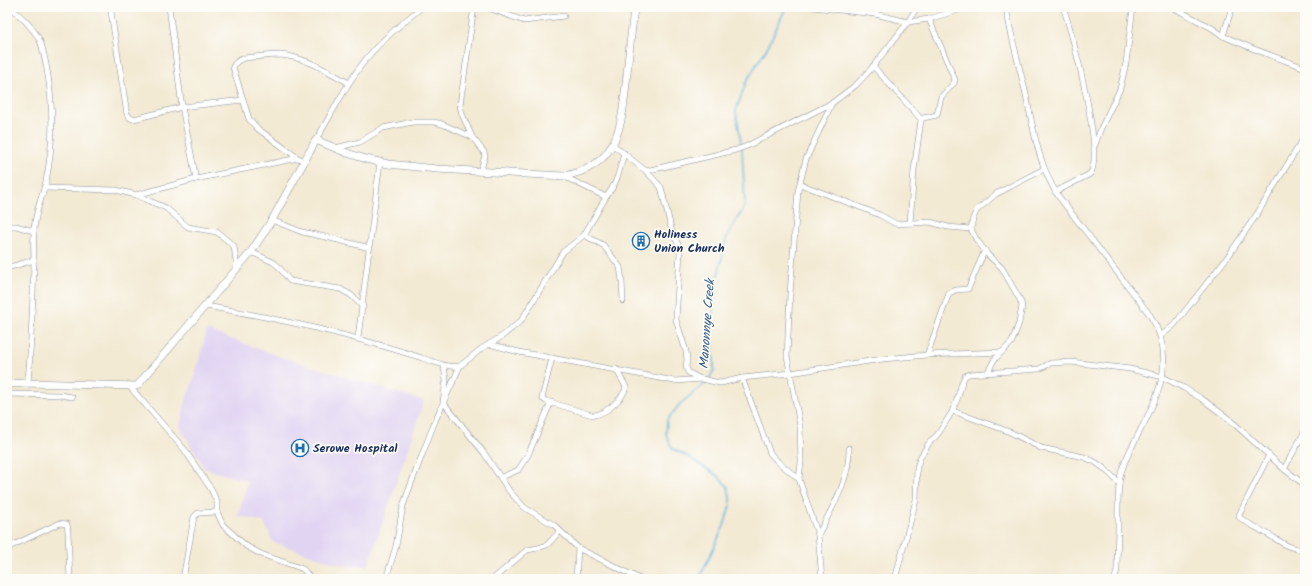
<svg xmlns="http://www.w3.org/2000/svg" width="1312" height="586" font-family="Kalam,sans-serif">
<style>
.built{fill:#e1d4f3}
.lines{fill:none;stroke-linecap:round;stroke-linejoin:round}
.stream{stroke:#63b3dd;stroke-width:1.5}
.minor-casing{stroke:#878c99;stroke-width:6}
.tertiary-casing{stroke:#878c99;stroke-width:8}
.minor{stroke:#fff;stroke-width:5}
.tertiary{stroke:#fff;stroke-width:7}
.labels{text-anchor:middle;stroke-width:3.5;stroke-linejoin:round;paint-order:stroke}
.poi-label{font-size:12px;font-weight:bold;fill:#1b2f5e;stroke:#fdfcf7;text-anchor:start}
.water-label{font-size:13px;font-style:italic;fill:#345d8a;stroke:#fdfcf7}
</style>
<rect width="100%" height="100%" fill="#fdfcf7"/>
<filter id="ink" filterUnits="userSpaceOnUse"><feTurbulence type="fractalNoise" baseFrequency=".025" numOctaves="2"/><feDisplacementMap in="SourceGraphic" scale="8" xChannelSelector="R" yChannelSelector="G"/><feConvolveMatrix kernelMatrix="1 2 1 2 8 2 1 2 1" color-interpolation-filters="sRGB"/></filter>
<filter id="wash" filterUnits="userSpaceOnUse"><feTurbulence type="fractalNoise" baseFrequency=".012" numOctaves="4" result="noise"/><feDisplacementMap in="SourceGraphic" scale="16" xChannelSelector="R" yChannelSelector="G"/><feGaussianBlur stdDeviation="0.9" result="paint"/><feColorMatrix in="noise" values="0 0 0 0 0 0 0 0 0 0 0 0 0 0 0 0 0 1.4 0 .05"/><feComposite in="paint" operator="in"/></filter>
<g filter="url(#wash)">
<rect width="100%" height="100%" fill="#f3ead4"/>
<!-- built -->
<g class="built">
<polygon points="508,7 532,7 528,15"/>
<polygon points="207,330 281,357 424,401 368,566 356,566 335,563 273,542 264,522 238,516 248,481 205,469 180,427 186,400 192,385"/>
</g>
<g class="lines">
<!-- stream -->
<g class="stream">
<polyline points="709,379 714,370 712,319 717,279 727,236 745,206 742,148 736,111 746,82 767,48 784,12 784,7"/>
<polyline points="699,579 724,526 731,503 728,487 718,476 690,458 672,448 666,434 667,420 680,404 707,382"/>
</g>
</g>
</g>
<g filter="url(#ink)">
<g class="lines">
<defs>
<g id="minor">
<path d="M10 7C22 17 33 27 40 41 43 48 44 56 46 64 53 101 54 139 47 176 44 195 34 212 34 232 33 242 34 252 34 262 33 302 31 343 28 383"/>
<polyline points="112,7 111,12 127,114 130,118 134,119 182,107 243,100"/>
<polyline points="169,7 182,107 196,179"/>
<polyline points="474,7 460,105 462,114 472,137 484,152 485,156 480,172"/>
<polyline points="486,7 524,21 564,16"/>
<polyline points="813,7 875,14 908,22 929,19 968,7"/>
<path d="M1006 7C1011 35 1018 63 1025 90 1033 126 1038 166 1059 197L1150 315C1176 356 1161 392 1140 431 1133 445 1125 458 1121 473 1117 489 1118 507 1118 524 1118 539 1117 554 1117 569L1115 579"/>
<polyline points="1172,7 1212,28 1223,36 1254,49 1305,68"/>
<polyline points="875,14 877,7"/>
<polyline points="1223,36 1232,7"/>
<polyline points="873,66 921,119"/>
<path d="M316 140C334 110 349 78 372 52 387 35 405 21 422 7"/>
<polyline points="613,145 646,171 736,150 747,146 832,103 856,85 871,69 908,22 917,7"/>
<polyline points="1095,145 1101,128 1120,89 1126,63 1133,7"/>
<polyline points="335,148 360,142 383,128 413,122 434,122 442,124 472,137"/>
<path d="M298 158 258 129 249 119 233 67C236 59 247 57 254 57 263 56 271 55 279 55 304 56 329 72 349 83"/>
<polyline points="646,171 661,187 672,232 678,244 680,252 676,320 686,351 687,359 686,367 687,370 689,373 701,379"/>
<polyline points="800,184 880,215 896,224 930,222 948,227 971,229"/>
<polyline points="44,188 116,190 136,195 196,179 298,158 304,161"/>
<path d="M1055 192 1090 174C1105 156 1072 31 1063 7"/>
<polyline points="136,195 166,208 188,227 217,232 234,246 237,269"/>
<path d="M606 197C617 184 620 169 624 153"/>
<polyline points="272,220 302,232 330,238 370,248"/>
<polyline points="910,223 914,170 921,120 923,118 937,115 941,97 954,83 955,80 929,19"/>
<polyline points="7,226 16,226 34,231"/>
<polyline points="584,235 603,245 620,267 622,281 623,301"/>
<polyline points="251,252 273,262 278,266 290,281 340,289 351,295 363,307"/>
<polyline points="7,268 34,260"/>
<path d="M206 306C257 315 308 325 358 339 380 345 401 351 422 358 435 362 446 368 460 366"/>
<polyline points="1161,336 1174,325 1229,255 1257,214 1305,136"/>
<polyline points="358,338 380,162"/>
<polyline points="489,344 519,352 675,381 702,379 715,382 721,383 742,378 790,373 883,359 927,355 1001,352"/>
<polyline points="927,355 949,293 956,290 968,289 985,250"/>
<path d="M552 358 542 398 546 401 592 415C604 416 624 398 626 387L616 369"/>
<polyline points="444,366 446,380 443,402 484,453 510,492 525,508 554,525 578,548 640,579"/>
<polyline points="988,372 994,360 1012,342 1019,323 1022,306 1020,300 1002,268 988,255 976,239 971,229 973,218 977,210 996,194 1044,169"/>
<polyline points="742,378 770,453 778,462 799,479"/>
<polyline points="130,387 184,449 211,489 217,502 217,512 223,525 246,546 261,554 303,569 311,579"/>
<polyline points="7,394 60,395 72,397"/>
<polyline points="953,411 1010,432 1041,448 1084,457 1095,462 1105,469 1119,483"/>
<path d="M1269 455 1239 515V517C1246 523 1256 527 1264 532 1279 540 1287 549 1305 550"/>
<polyline points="1284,469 1305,431"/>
<polyline points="502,477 518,470 528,455 551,402"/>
<path d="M818 535C832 508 850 480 849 448"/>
<polyline points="7,548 60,523 67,524 68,532 70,579"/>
<polyline points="183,579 194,517 198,513 217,512"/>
<polyline points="386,579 396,546 403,506 411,484 435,421 460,366 481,349 501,337 521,321 529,308 563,252 584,235 606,197 563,176"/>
<polyline points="493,579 527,550 538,548 547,545 560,531"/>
<polyline points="576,579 578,548"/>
<polyline points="822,579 818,535 799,479 801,462 800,426 787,356 790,294 798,191 806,159 832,103"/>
<polyline points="895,579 916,500 917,467 920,458 929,443 938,434 952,412 958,397 962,382 965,376 969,374 1039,369 1051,363 1071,362 1130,369 1163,377 1184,388 1202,399 1229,419 1284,469 1305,485"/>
</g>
<path id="tertiary" d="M7 384 28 383 137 386 251 252 272 220 316 140 347 153 366 159 388 164 437 169 563 176C621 167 622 122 627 74 629 51 632 29 634 7"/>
</defs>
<!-- minor casing -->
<use href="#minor" class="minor-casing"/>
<!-- tertiary casing -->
<use href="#tertiary" class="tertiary-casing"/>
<!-- minor -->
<use href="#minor" class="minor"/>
<!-- tertiary -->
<use href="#tertiary" class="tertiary"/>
</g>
</g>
<!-- icons -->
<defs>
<symbol id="building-ring" viewBox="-11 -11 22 22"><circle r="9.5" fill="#fdfcf7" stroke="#1f6fb2" stroke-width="1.5"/><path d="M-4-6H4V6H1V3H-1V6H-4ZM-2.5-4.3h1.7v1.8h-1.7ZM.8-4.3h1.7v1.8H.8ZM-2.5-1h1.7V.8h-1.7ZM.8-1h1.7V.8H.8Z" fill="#1f6fb2"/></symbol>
<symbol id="hospital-ring" viewBox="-11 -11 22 22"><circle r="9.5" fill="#fdfcf7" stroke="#1f6fb2" stroke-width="1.5"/><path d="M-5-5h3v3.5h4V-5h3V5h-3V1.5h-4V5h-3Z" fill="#1f6fb2"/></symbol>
</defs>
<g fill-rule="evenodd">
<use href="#building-ring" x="631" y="231" width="20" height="20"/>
<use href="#hospital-ring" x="290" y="438" width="20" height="20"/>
</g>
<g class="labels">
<!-- poi labels -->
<g class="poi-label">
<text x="654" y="238">Holiness<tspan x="654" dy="14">Union Church</tspan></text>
<text x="313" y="452">Serowe Hospital</text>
</g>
<!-- water labels -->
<g class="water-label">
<text transform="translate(706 324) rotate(-86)" y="5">Manonnye Creek</text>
</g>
</g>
<!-- margin -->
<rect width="1312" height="586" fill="none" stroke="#fdfcf7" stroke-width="24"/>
</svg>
